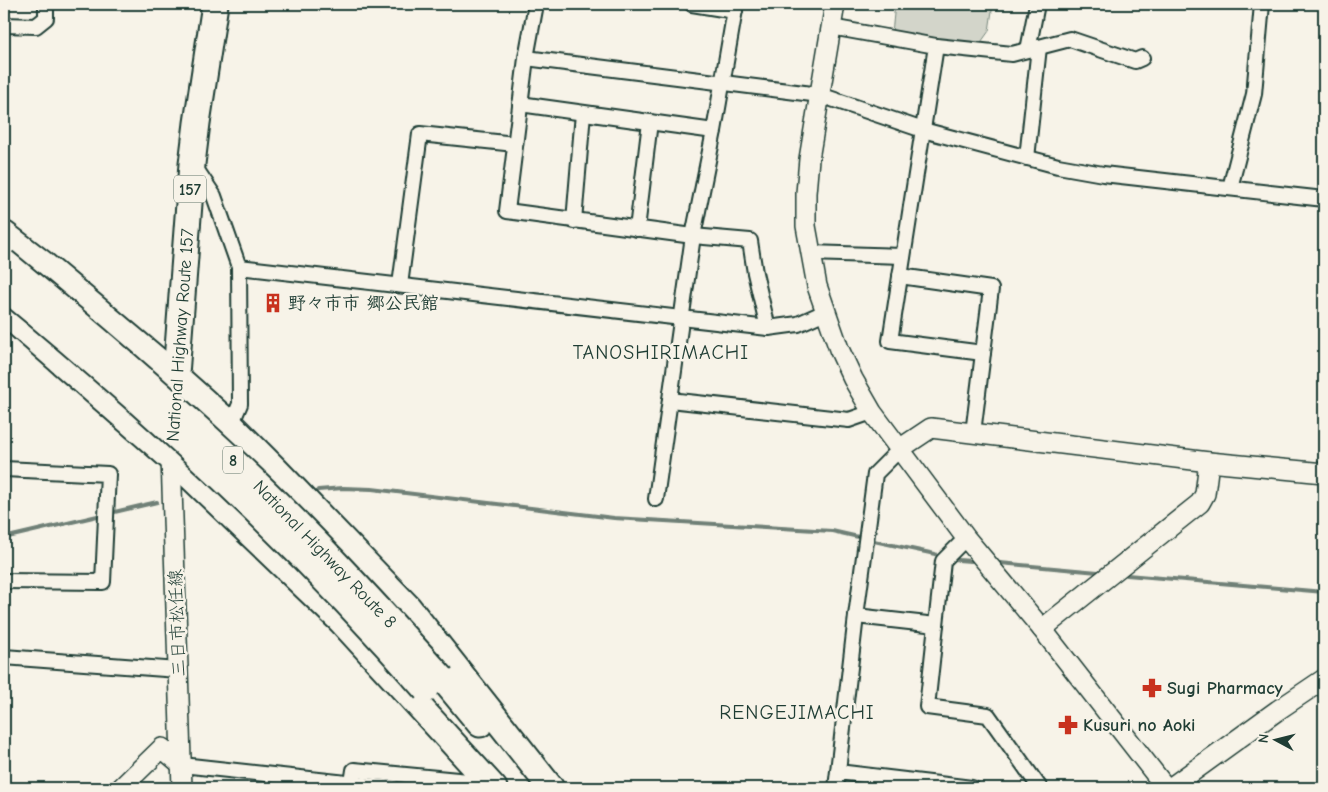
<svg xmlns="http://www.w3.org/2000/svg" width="1328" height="792" font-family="'Comic Neue','Klee One',sans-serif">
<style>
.green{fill:#d3d5ca;stroke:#79897f}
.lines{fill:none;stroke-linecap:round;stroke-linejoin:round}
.stream{stroke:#6f8077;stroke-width:4}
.street-casing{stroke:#1f3d34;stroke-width:18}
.secondary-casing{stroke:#1f3d34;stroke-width:22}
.highway-casing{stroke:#1f3d34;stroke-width:29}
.street{stroke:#f7f3e8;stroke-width:14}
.secondary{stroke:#f7f3e8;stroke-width:19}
.highway{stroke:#f7f3e8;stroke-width:25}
.highway-bridge-casing{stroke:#1f3d34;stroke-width:29;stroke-linecap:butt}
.highway-bridge{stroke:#f7f3e8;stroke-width:25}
.labels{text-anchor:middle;stroke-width:5;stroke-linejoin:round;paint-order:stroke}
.shield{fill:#f7f3e8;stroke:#60746a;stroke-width:1}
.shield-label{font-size:16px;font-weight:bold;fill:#1f3d34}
.poi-label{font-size:18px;font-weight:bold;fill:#1f3d34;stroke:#f7f3e8;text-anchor:start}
.street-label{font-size:18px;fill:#1f3d34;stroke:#f7f3e8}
.quarter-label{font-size:20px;letter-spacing:1px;fill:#1f3d34;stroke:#f7f3e8}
</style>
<rect width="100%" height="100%" fill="#f7f3e8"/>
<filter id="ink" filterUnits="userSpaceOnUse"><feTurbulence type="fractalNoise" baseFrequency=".02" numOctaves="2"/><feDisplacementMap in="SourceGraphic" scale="10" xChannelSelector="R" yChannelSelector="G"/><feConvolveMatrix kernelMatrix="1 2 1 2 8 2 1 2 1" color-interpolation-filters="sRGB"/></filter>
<g filter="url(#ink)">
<!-- green -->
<polygon class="green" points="895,4 993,4 989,31 979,45 892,33"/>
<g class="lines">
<!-- stream -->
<g class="stream">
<polyline points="318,490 343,488 372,489 614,518 832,531 863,538"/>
<polyline points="8,537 157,502"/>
<polyline points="869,540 935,554"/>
<polyline points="958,560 971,561"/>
<polyline points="1000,563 1098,572"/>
<polyline points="1127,575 1324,592"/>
</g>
<defs>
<g id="street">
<polyline points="536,4 526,58 507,211 693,236 750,241 755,273 768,328"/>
<polyline points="692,4 735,11"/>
<polyline points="4,25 36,26 46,18 46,4"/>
<polyline points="831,27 936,46 890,341 983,353"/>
<polyline points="936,46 1012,54 1070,39 1135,61 1142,58"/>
<polyline points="1028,50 1037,4"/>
<polyline points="526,58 820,95 923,130 1058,166 1103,174 1324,199"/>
<polyline points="520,104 714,131"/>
<polyline points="1027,158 1039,47"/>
<polyline points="194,166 214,196 239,267 768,328 798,324 825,312"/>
<polyline points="1230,188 1254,94 1262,4"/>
<polyline points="574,221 583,113"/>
<polyline points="637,229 650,122"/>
<polyline points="810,253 903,256"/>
<polyline points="900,276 991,289 973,433"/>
<polyline points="400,285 420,134 515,144"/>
<polyline points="670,400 849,420 872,412"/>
<polyline points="231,425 240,404 239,267"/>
<polyline points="4,469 108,474 103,582 4,581"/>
<polyline points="656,499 693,236 714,131 736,4"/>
<polyline points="966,538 943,561 927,707 988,715 1040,788"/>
<polyline points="856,616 936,625"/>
<polyline points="4,657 178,670"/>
<polyline points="182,765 393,788"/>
<polyline points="838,772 972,788"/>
<polyline points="352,783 354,770 489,783"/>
<polyline points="836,788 856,616 875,474 901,448"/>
</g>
<g id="secondary">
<polyline points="835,4 809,159 806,193 806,226 817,286 839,349 853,379 872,412 966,538 1042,629 1166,788"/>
<polyline points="901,448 931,428 1209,462 1324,473"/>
<polyline points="171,458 182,788"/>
<polyline points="1042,629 1200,503 1205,494 1209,462"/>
<polyline points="121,788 162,748 182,765"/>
<polyline points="1170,788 1278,710 1324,679"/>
</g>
<g id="highway">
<polyline points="4,234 43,264 176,376 231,425 276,470 408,607 551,788"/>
<polyline points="4,312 171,458 341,621 494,788"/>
<polyline points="175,388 192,164 197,123 215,4"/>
<polyline points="442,678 480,724"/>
</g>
</defs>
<!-- street casing -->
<use href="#street" class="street-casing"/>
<!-- secondary casing -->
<use href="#secondary" class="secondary-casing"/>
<!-- highway casing -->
<use href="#highway" class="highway-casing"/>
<!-- street -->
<use href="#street" class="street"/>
<!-- secondary -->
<use href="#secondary" class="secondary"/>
<!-- highway -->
<use href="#highway" class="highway"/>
<defs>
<g id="highway-bridge">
<path d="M4 262C80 324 155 388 227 455 303 525 373 602 442 678"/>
<path d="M4 287C154 410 298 543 426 690"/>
</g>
</defs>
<!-- highway-bridge casing -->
<use href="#highway-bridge" class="highway-bridge-casing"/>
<!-- highway-bridge -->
<use href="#highway-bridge" class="highway-bridge"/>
</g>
</g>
<!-- icons -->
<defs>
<symbol id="building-bare" viewBox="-9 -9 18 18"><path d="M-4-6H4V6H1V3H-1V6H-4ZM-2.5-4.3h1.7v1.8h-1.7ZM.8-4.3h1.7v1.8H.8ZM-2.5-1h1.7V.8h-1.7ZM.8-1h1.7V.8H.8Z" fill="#c8321e" stroke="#f7f3e8" stroke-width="2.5" paint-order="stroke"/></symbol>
<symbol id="pharmacy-bare" viewBox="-9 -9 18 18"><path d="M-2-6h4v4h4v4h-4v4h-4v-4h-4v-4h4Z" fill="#c8321e" stroke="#f7f3e8" stroke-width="2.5" paint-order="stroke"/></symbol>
</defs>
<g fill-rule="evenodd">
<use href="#building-bare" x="259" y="289" width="28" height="28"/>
<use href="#pharmacy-bare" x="1138" y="674" width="28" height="28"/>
<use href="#pharmacy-bare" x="1054" y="711" width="28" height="28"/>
</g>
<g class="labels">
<!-- shield labels -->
<g class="shield">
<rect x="174" y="175.5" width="32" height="27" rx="4"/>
<rect x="223" y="446.5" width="20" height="27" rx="4"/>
</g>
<g class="shield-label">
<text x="190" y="195">157</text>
<text x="233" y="466">8</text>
</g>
<!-- poi labels -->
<g class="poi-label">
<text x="288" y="309">野々市市 郷公民館</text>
<text x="1167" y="694">Sugi Pharmacy</text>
<text x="1083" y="731">Kusuri no Aoki</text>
</g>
<!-- street labels -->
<g class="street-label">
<text transform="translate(180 335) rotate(-86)" y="6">National Highway Route 157</text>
<text transform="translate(325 554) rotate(46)" y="6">National Highway Route 8</text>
<text transform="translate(177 623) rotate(-92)" y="6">三日市松任線</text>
</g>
<!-- quarter labels -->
<g class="quarter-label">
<text x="661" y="359">TANOSHIRIMACHI</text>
<text x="797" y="719">RENGEJIMACHI</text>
</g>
</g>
<!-- margin -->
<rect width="1328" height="792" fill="none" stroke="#f7f3e8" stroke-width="20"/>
<rect x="10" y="10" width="1308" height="772" fill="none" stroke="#1f3d34" stroke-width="2" filter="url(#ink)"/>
<!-- north arrow -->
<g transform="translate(1276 740) rotate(277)" stroke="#f7f3e8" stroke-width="4" paint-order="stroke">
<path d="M0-4L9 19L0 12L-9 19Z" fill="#1f3d34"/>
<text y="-8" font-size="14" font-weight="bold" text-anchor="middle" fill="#1f3d34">N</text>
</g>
</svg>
